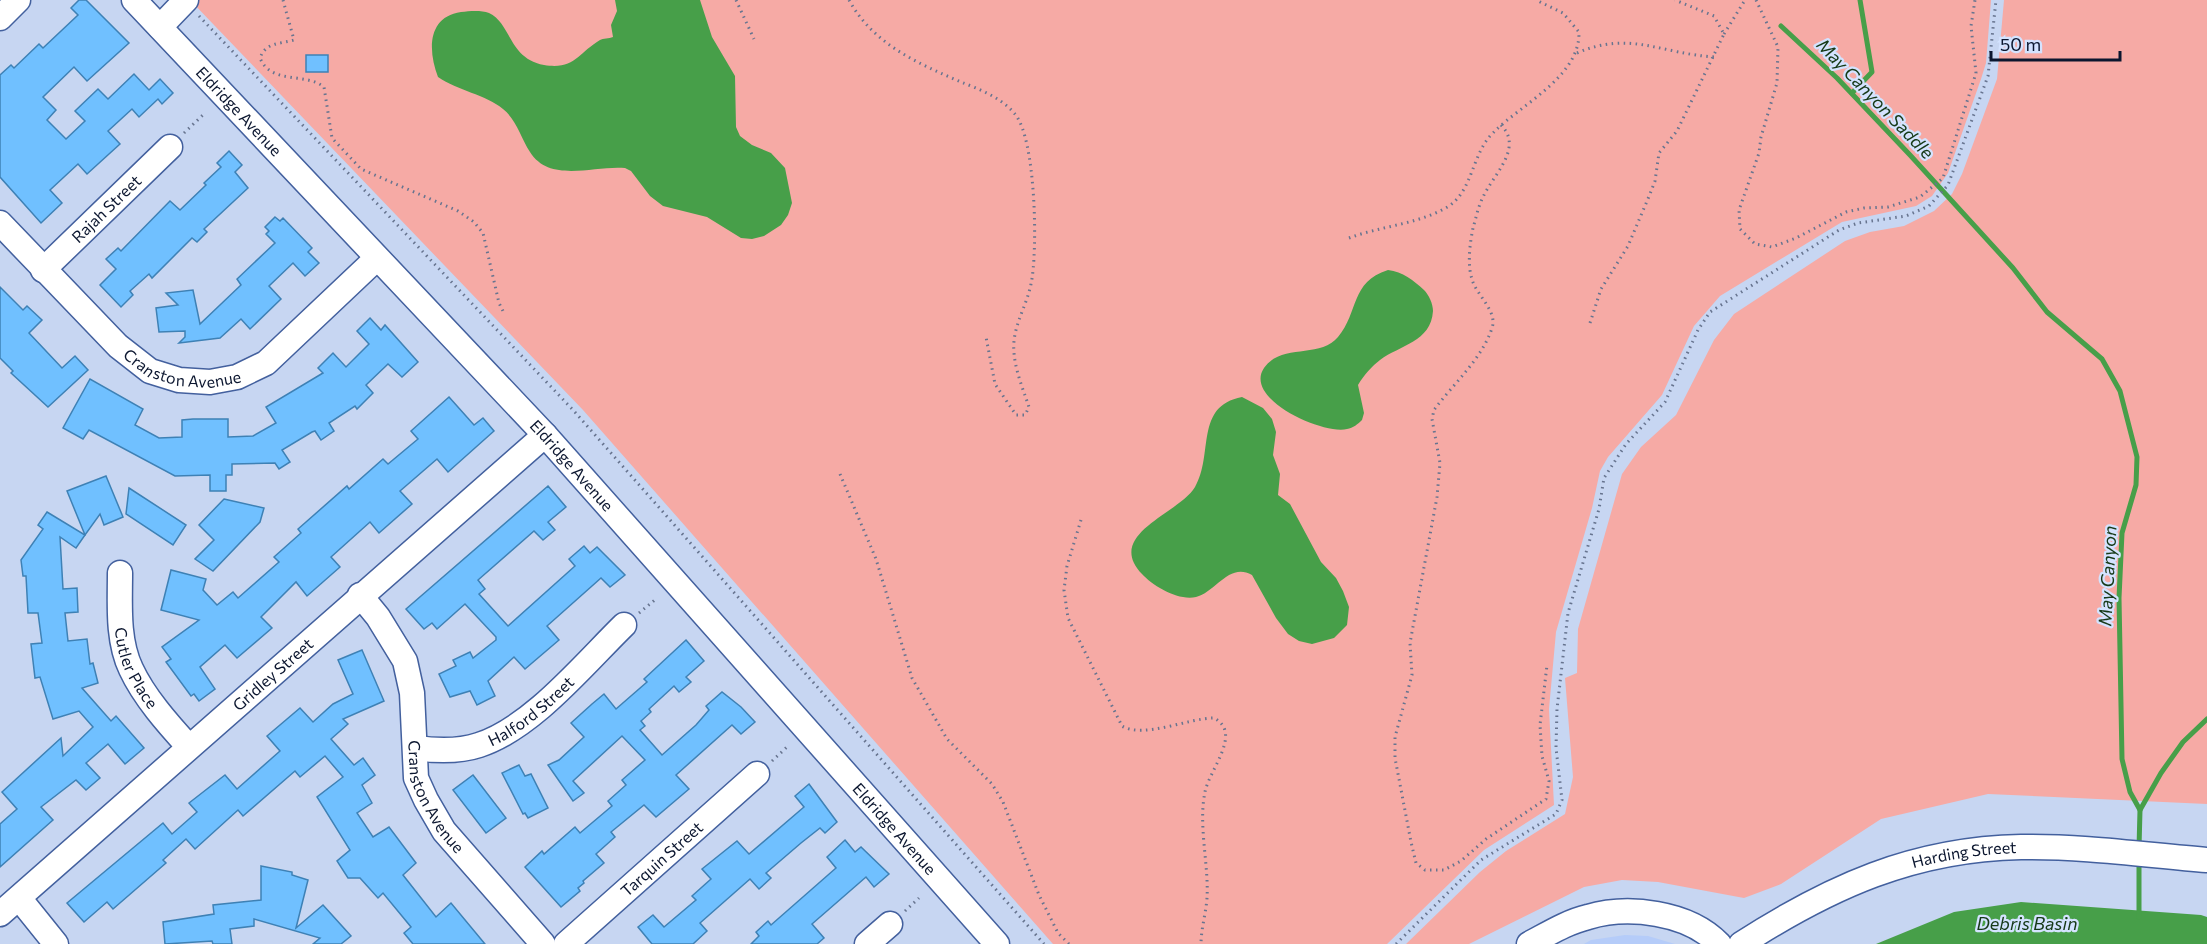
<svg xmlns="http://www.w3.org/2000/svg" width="2207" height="944" font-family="Commissioner,sans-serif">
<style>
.built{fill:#b5ccf9}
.green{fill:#f6aaa5}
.water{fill:#479f49}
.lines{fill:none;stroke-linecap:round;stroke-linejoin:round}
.stream{stroke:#479f49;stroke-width:5}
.building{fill:#70c0ff;stroke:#3e81b5;stroke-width:1.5}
.minor-casing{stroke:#43609e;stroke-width:27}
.path{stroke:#67748f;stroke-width:3;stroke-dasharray:1.5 4.5;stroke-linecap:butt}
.minor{stroke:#fff;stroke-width:24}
.labels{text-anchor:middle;stroke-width:4.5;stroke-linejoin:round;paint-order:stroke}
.street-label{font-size:16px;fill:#0b162f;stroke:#d4e3ff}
.water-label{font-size:18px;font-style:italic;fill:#163917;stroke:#d4e3ff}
</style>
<rect width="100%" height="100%" fill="#c7d6f2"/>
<!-- built -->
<polygon class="built" points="1625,935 1648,936 1675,944 1584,944 1591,940"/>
<!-- green -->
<g class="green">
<polygon points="190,0 1991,0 1986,63 1981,79 1948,173 1932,196 1916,206 1842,222 1720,296 1694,326 1662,395 1608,457 1600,471 1592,508 1556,632 1549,709 1554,805 1484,850 1387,944 1053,944 583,410"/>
<polygon points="2004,0 2207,0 2207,804 1988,794 1881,819 1781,884 1744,898 1658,882 1622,880 1584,887 1469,944 1406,944 1480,872 1506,851 1565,814 1573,777 1565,678 1577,673 1578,629 1622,474 1641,447 1676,415 1714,340 1734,314 1845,241 1870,232 1904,226 1934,211 1952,194 1962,174 1997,79"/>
</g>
<!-- water -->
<g class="water">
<path d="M615 0H700L712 37 735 76 736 127 740 136 752 145 771 153 785 168 792 203 788 215 781 225 764 236 752 239 741 238 707 217 663 206 650 196 631 171 625 168C595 165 550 184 530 152 521 138 516 119 503 109 485 94 458 91 438 77 428 51 427 17 461 12 470 11 481 10 489 13 512 24 508 58 544 65 575 70 578 53 600 40 603 38 609 39 613 37L611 25 617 11Z"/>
<path d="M1388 270C1403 272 1413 280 1424 290 1429 295 1433 304 1433 311 1431 342 1400 345 1380 360 1372 366 1364 375 1358 385L1364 413 1362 420C1358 424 1353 428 1347 429 1323 435 1243 399 1264 368 1281 343 1320 359 1338 337 1359 312 1350 282 1388 270Z"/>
<path d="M1242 397 1263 408 1272 419 1276 432 1273 455 1280 474 1278 495 1290 504 1321 562 1336 578 1343 591 1349 607 1347 625 1334 638 1312 644 1299 641 1288 634 1276 618 1252 575C1229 562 1216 592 1196 597 1178 601 1153 586 1142 574 1104 534 1179 514 1195 487 1214 455 1194 406 1242 397Z"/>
<polygon points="2021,902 2201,915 2207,917 2207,944 1876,944 1954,912"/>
</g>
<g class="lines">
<!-- stream -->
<g class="stream">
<polyline points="1781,26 1837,78 1910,155 2013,268 2047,312 2102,359 2120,391 2137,457 2136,485 2122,533 2119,598 2122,759 2130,792 2140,810"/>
<polyline points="1852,93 1872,72 1860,0"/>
<polyline points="2139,848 2140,810 2161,773 2183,742 2207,719"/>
<polyline points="2139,917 2139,860"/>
</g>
</g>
<!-- building -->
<g class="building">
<polygon points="79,0 86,0 129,43 87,81 74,67 43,97 56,110 47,120 66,139 85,121 75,111 98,89 108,99 134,74 149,90 160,79 173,93 162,104 158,99 139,117 132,109 108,131 120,144 87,174 78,164 50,190 62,203 41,223 0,177 0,75 11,65 14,68 39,44 43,48 78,15 71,8"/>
<rect x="306" y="55" width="22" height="17"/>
<polygon points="229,151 242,165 235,172 248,188 204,229 207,232 197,242 192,238 152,278 149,274 130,291 133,295 121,307 100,285 116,269 106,259 118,248 121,251 170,201 180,210 206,185 204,183 221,167 217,163"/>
<polygon points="275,217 280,221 283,218 312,248 308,252 319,263 305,276 293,263 269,286 281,299 250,329 241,319 220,338 179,343 185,337 185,331 159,332 156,308 178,305 166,293 193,290 200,324 241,285 237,279 275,243 266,234 269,231 265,227"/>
<polygon points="0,287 23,310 27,306 42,320 29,333 62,368 75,356 88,370 48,407 11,373 13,371 0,358"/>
<polygon points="370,318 381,330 385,325 418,362 402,377 388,364 366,385 373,393 357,409 355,406 329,423 334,431 321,440 315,431 312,432 282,450 290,462 279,469 275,463 232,464 232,475 226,475 226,491 210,491 210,475 175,476 89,430 83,439 63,428 90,379 143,409 135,425 159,438 182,437 182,420 193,419 228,419 228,437 253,436 276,423 266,407 323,373 318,368 333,353 346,367 369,344 357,331"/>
<polygon points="449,397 474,425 483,418 494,431 448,472 437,459 400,491 412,504 379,533 370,522 331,557 340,567 307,596 296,582 261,617 272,628 237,658 225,645 200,667 215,689 199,701 194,694 191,696 166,662 171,659 162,647 199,620 161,610 171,570 206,579 203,590 217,605 233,592 238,598 279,562 274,557 301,533 298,529 347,486 349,489 383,459 388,464 418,439 411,431"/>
<polygon points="106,476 123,517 104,525 100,514 85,535 67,491"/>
<polygon points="548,486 566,507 548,522 555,530 543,540 534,531 478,580 485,589 479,594 508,626 575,566 569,559 584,546 590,553 597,547 625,575 610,587 601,578 547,626 559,640 525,669 514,657 488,681 495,696 477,705 470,691 450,697 439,674 456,666 453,660 470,652 473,658 496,640 496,637 465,604 437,629 432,623 424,629 406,609"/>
<polygon points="129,488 186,525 173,545 126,514"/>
<polygon points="224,499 264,508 260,522 213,571 195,559 214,540 199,525"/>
<polygon points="47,512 85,535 76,548 60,537 63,589 77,588 78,612 65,613 68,641 87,639 90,664 93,663 98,683 82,688 111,721 116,716 144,748 125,764 108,744 86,763 100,778 86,790 76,780 41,807 53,820 0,867 0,824 17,809 2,792 61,738 63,756 93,727 79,711 53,719 40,677 35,678 31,644 42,643 38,613 28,613 26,576 23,576 21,560 43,529 38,525"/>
<polygon points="686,640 704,661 686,677 691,682 679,692 674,686 649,709 651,712 641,721 645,726 640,730 662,755 696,725 709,710 706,706 722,692 741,707 755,722 741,734 732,725 676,775 689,789 656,817 644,805 611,832 615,837 596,854 604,863 583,881 584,883 578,888 580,891 561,907 525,867 542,851 544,854 575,827 580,833 612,806 608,801 626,785 622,780 645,760 622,736 573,781 584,793 573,801 548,765 559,760 584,737 571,723 592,704 604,694 616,709 647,682 644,679"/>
<polygon points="362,650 384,701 343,719 348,724 331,739 354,765 363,758 375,775 362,785 372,803 357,813 373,837 389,827 416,863 403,875 436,917 451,903 485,944 413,944 404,933 411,927 383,893 378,898 360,878 348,878 337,861 350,850 317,797 343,777 325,756 300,777 295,771 243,816 238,810 195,849 186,839 163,860 166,863 113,909 107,902 84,922 67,903 163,823 172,834 197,812 189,803 225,775 237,789 280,751 267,736 300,708 313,722 333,704 353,694 338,660"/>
<polygon points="519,765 525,776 531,774 548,808 528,818 525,813 523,814 502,773"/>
<polygon points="473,775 506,818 486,833 453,790"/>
<polygon points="809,784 837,822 825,833 820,828 801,843 766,873 771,878 759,889 750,879 700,923 707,931 693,944 652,944 638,927 653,915 664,927 696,900 692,896 711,879 702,869 737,841 749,854 804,807 795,796"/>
<polygon points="845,840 855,852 861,847 889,874 874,887 866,877 812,924 824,938 817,944 751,944 759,936 756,932 768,921 771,925 836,868 827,857"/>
<polygon points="261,866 292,872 292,875 308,880 296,928 323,905 351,936 341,944 313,944 320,938 254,919 254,926 230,929 232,944 213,944 212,941 165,944 163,922 214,914 213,905 261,900"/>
</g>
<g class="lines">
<defs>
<g id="minor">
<path id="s1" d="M134 0 545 435 997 944"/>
<polyline points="0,18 18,0"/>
<polyline points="160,27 186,0"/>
<path id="s2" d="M0 223 118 346 150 371 179 380 210 382 237 377 266 363 376 259"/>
<path id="s3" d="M43 270 170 147"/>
<path id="s4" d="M120 573C120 603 117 640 131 669 144 697 168 724 189 747"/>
<path id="s5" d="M360 595 378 617 405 661 412 693 416 778 426 800 444 831 543 944"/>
<path id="s6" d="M416 748C437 751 458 752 479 745 532 728 584 664 624 625"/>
<polyline points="19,898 56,944"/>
<path id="s7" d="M0 914 545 435"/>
<path id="s8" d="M566 944 757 774"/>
<polyline points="867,944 890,924"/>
<path d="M1529 944C1548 934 1567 922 1588 917 1628 905 1688 912 1719 944"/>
<path id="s9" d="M1741 944C1830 887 1913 849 2021 847 2082 846 2146 855 2207 860"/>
</g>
</defs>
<!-- minor casing -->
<use href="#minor" class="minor-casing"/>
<!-- path -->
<g class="path">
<path d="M283 0 294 40C280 44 266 42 260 58 271 85 305 72 324 87L332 138 361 169 458 211 474 222 483 233 499 303 505 315"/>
<polyline points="736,0 754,39"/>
<path d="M849 0C873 44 917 63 961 82 979 89 1002 98 1015 114 1036 139 1038 252 1031 284 1027 304 1016 321 1014 341 1012 363 1022 386 1029 407L1025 415H1016L995 384 986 337"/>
<polyline points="1756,0 1778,47 1777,83 1761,137 1759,153 1739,210 1740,229 1755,244 1772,247 1796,238 1846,212 1864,208 1888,207 1920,197 1943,178 1976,73 1971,26 1975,0"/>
<polyline points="199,16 574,411 1044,944"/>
<polyline points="1724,34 1745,0"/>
<path d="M1577 53C1630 30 1661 54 1715 57"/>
<path d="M1501 125C1524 148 1493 175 1483 197 1478 207 1476 218 1473 228 1470 243 1467 264 1472 279 1476 295 1498 311 1492 328 1482 359 1453 384 1434 410L1432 419 1440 463 1437 497 1410 643 1412 675 1395 737V758L1411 842 1416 863 1425 870H1444L1461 861 1486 839 1546 799 1549 781 1542 756 1540 725 1547 665"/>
<polyline points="184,133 205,113"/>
<path d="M1349 238C1381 226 1420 224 1449 206 1473 190 1472 153 1493 133 1521 104 1580 77 1579 32L1563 13 1536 0"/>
<polyline points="1590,323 1601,289 1628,246 1650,194 1655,181 1659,153 1677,131 1724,34 1714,16 1675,0"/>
<polyline points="840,474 876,559 912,678 947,739 992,784 1003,802 1039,895 1058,933 1069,944"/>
<path d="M1081 520 1067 566 1064 590 1068 618 1122 726C1143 739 1189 718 1214 718 1243 733 1209 770 1205 792 1198 824 1209 866 1207 898 1206 913 1201 929 1201 944"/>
<polyline points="639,613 656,599"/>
<polyline points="772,761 787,747"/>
<polyline points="905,911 919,898"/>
<polyline points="1396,944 1481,860 1556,814 1562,800 1556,748 1557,709 1568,613 1599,509 1604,478 1626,444 1665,402 1698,330 1710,312 1839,230 1858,223 1906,216 1929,206 1948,185 1988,76 1996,0"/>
</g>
<!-- minor -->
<use href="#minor" class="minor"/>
</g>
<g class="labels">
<!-- street labels -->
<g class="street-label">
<text dy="6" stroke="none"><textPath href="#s1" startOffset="153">Eldridge Avenue</textPath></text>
<text dy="6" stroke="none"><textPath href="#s3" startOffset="88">Rajah Street</textPath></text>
<text dy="6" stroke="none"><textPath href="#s2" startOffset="242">Cranston Avenue</textPath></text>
<text dy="6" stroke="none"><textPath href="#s1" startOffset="639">Eldridge Avenue</textPath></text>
<text dy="6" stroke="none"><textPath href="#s4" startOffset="98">Cutler Place</textPath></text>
<text dy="6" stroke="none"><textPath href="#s7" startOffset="363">Gridley Street</textPath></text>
<text dy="6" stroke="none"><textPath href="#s6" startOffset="126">Halford Street</textPath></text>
<text dy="6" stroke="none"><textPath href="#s5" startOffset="222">Cranston Avenue</textPath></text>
<text dy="6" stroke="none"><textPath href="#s1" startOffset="1125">Eldridge Avenue</textPath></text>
<text dy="6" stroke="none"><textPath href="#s9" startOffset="243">Harding Street</textPath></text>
<text dy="6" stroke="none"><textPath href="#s8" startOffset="128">Tarquin Street</textPath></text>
</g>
<!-- water labels -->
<g class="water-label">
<text transform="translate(1875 99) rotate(46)" y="6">May Canyon Saddle</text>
<text transform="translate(2108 576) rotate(-87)" y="6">May Canyon</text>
<text x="2027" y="930">Debris Basin</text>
</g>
</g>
<!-- scale -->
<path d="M1991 51v9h129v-9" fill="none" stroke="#0b162f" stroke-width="3"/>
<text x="2000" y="51" font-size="18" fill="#0b162f" stroke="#d4e3ff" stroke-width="4.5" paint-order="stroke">50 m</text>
</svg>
